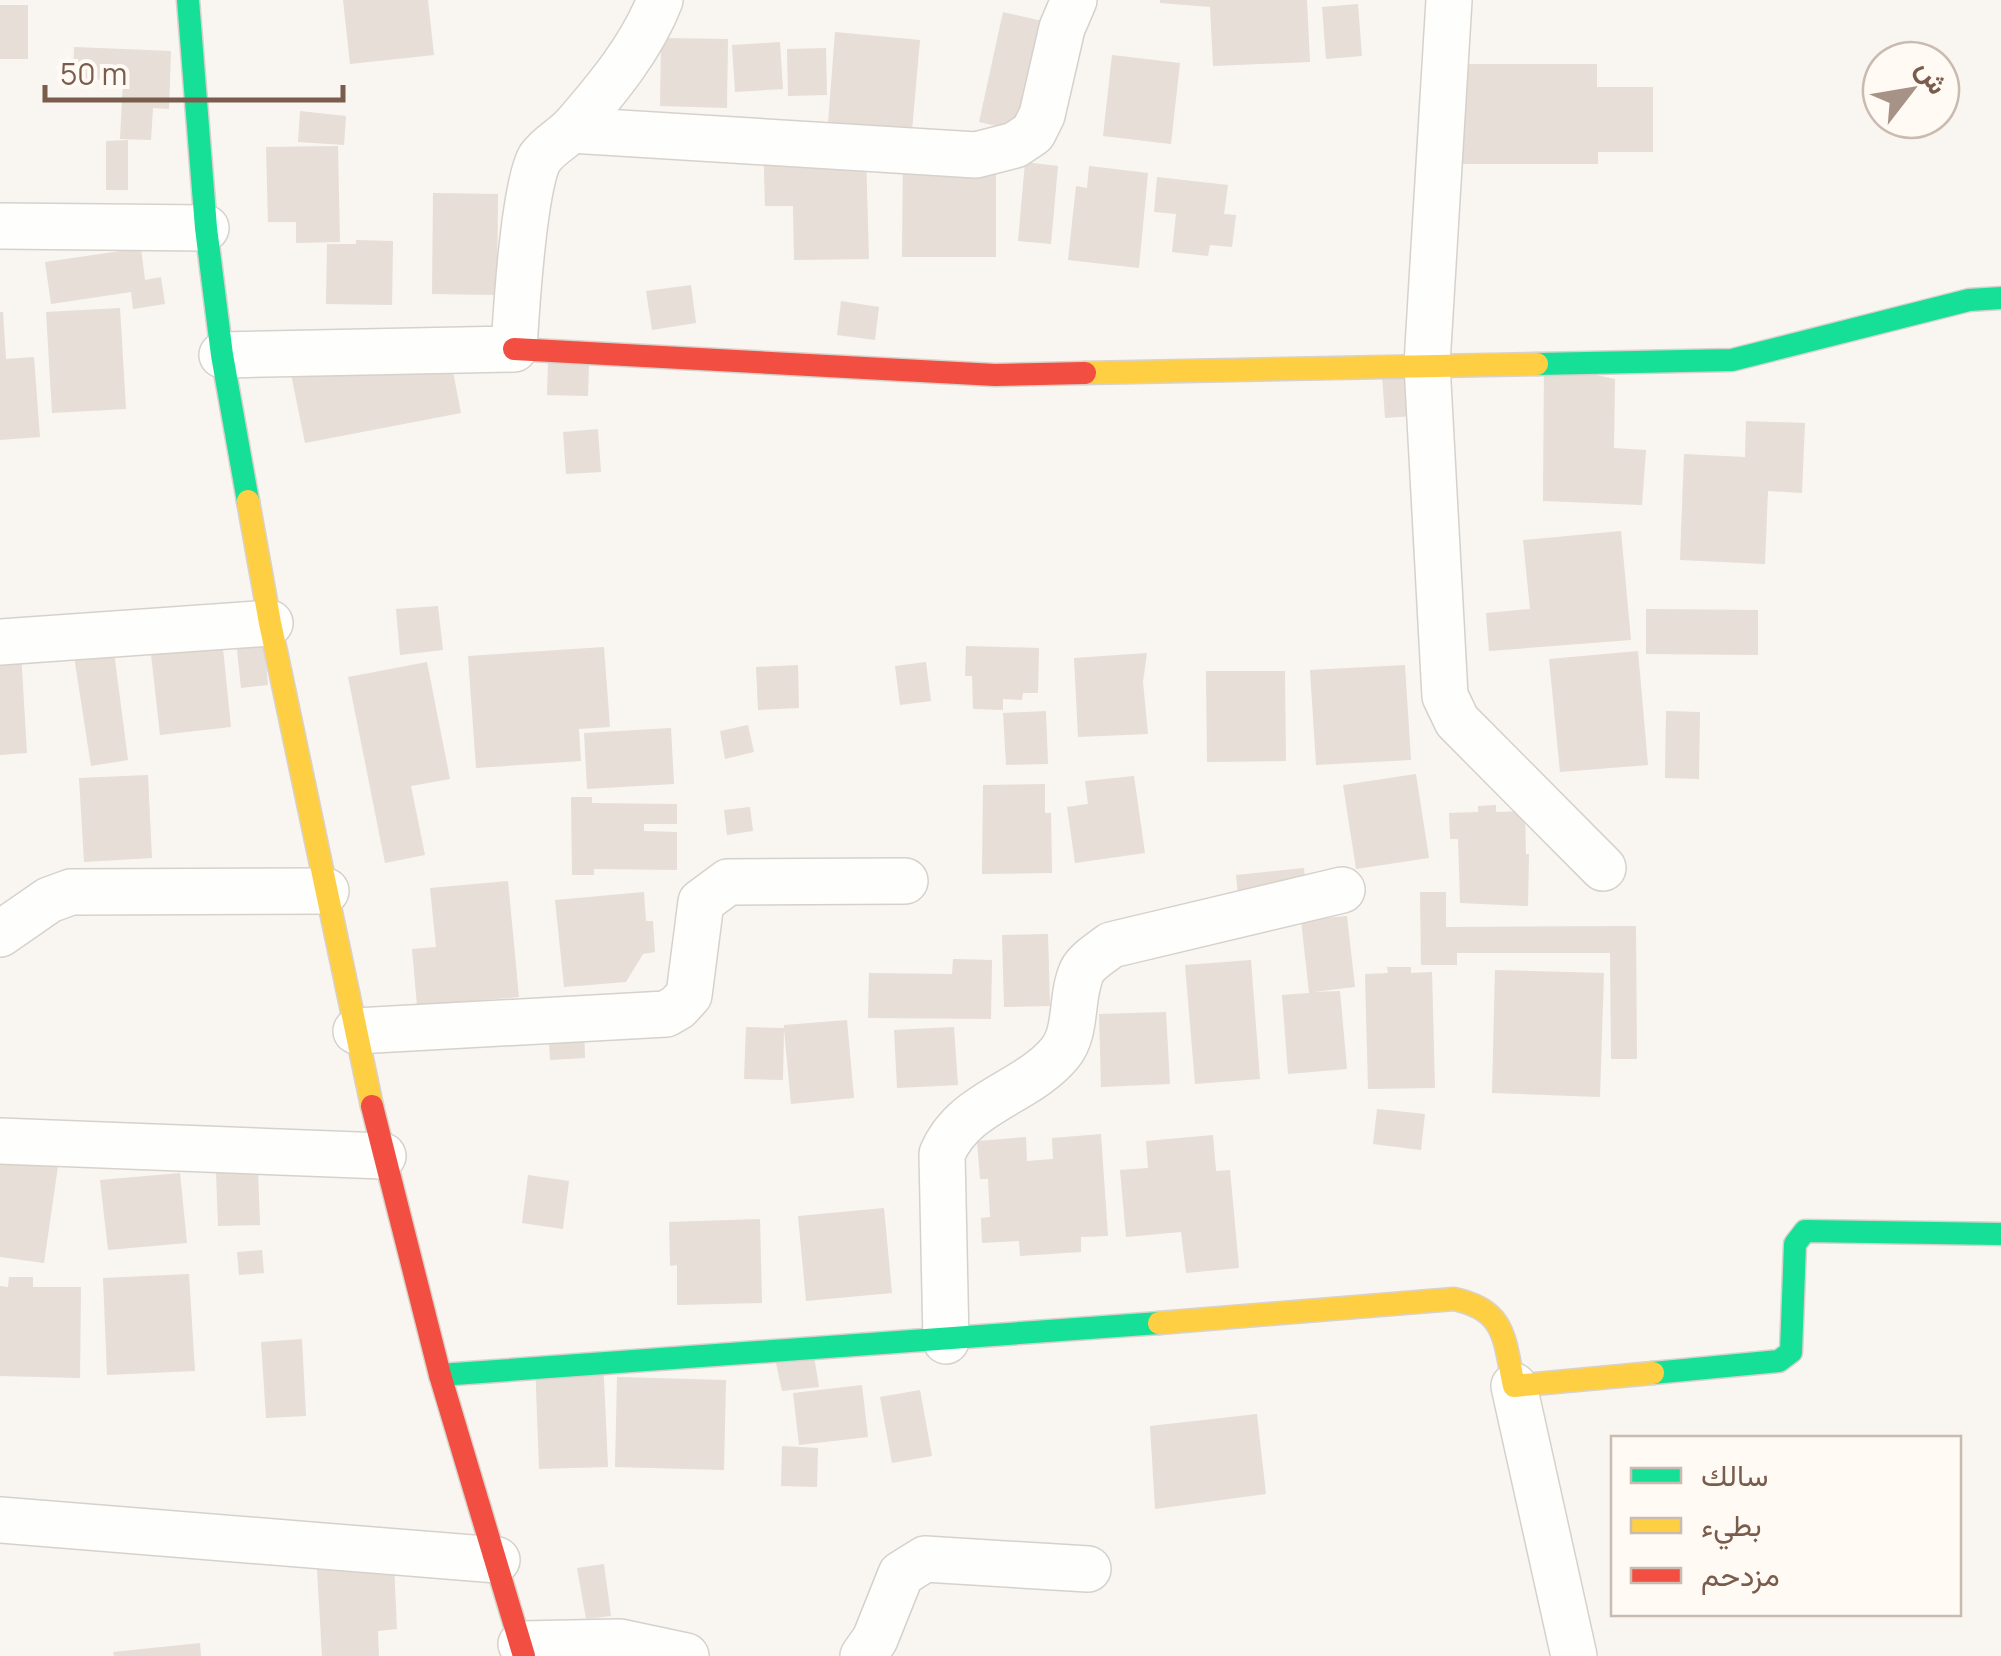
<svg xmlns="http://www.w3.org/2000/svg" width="2001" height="1656" font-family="Manrope,Vazirmatn,sans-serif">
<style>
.building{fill:#e6ded7}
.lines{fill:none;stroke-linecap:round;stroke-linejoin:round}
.street-casing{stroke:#d7d1cb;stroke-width:48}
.fast-casing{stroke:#d9d2cb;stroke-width:25}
.slow-casing{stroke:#d9d2cb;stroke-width:25}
.jam-casing{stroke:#d9d2cb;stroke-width:25}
.street{stroke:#fefefd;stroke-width:45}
.fast{stroke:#16e098;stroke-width:22}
.slow{stroke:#ffcf43;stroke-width:22}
.jam{stroke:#f24e42;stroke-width:22}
</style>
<rect width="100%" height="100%" fill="#f9f5f0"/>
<!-- building -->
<g class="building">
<polygon points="343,0 428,0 434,55 350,64"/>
<polygon points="1160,0 1307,0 1310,62 1213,66 1210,7 1160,3"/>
<polygon points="1358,4 1362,56 1326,59 1322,7"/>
<rect x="0" y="5" width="28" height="54"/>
<polygon points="1003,12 1042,21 1018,131 979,122"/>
<polygon points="835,32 920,40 912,131 828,123"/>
<polygon points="661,38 728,39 727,108 660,106"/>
<polygon points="780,42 783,89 735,92 732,45"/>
<polygon points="74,47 171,51 169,109 153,108 151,140 120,139 123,81 73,78"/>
<polygon points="826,48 827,95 788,96 787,49"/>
<polygon points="1112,55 1180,63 1171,144 1103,136"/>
<polygon points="1460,64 1597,64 1597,87 1653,87 1653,152 1598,152 1598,164 1461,164"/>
<polygon points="300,111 346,116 344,145 298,142"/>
<polygon points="128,140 128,190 106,190 106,141"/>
<polygon points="763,140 866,154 869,259 794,260 793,206 765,206"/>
<polygon points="338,146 340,242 296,243 296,222 268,222 266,147"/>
<polygon points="903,151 996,151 996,257 902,257"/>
<polygon points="1025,162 1058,166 1051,244 1018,241"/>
<polygon points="1089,166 1148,173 1139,268 1068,260 1076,186 1087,188"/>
<polygon points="1157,177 1228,185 1224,214 1236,215 1232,247 1210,245 1208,256 1172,252 1176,214 1154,212"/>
<polygon points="433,193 498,194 497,295 432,294"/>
<polygon points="356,240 393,241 392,305 326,304 327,244 356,244"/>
<polygon points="141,248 145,280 161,277 165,304 133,309 131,292 51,304 45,262"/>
<polygon points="691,285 696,323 652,330 646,291"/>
<polygon points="841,301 879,307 875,340 837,335"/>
<polygon points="120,308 126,409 52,413 46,312"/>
<polygon points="0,312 3,312 6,359 34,357 40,437 0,440"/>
<polygon points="447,340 461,413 305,443 290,369"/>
<polygon points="548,362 589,363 588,396 547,395"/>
<polygon points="1544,364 1615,379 1614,448 1646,450 1642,505 1543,501"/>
<polygon points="1412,374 1414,416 1385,418 1382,375"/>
<polygon points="1746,421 1805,423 1802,493 1768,491 1765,564 1680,560 1684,454 1745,457"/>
<polygon points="598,429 601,472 566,474 563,432"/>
<polygon points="1621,531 1631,640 1489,651 1486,613 1530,609 1523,540"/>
<polygon points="438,606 443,650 400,655 396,609"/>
<polygon points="1646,609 1758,610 1758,655 1646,654"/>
<polygon points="263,628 268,685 241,688 235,631"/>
<polygon points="221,629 231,727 160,735 149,636"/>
<polygon points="113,644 128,760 91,766 73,650"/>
<polygon points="966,646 1039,648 1038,693 1023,693 1022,700 1003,699 1003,710 973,709 972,676 965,676"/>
<polygon points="604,647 610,727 579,729 581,761 476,768 468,656"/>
<polygon points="1638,651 1648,765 1560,772 1549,659"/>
<polygon points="21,652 27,753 0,755 0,654"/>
<polygon points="1147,653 1143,682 1148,734 1078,737 1074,658"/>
<polygon points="427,662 450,779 411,786 425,855 385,863 348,677"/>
<polygon points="926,662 931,701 900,705 895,666"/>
<polygon points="798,665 799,708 758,710 756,667"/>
<polygon points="1405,665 1411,760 1316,765 1310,670"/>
<polygon points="1206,671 1285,671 1286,761 1207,762"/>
<polygon points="1046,711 1048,764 1006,765 1003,713"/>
<polygon points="1666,711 1700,712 1699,779 1665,778"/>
<polygon points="748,725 754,752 725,759 720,731"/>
<polygon points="671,728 674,784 587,789 584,733"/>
<polygon points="1416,774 1429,858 1356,869 1343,785"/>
<polygon points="148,775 152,858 84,862 79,778"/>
<polygon points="1134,776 1145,853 1075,863 1067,807 1088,804 1085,781"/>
<polygon points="1045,784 1045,813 1051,813 1052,873 982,874 983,785"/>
<polygon points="571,797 592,797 592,803 677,804 677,824 644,824 644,831 677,832 677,870 594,869 594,875 572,875"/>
<polygon points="1496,805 1496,812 1525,811 1526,854 1529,854 1528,906 1460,903 1458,839 1450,839 1449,813 1478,812 1478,806"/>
<polygon points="750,807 753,831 727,835 724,810"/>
<polygon points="1304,868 1307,900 1239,907 1236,875"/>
<polygon points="508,881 519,997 417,1006 412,949 436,947 430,888"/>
<polygon points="644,892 646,921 653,921 655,952 643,954 626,982 564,987 555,900"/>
<polygon points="1420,892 1446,892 1446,927 1636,926 1637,1059 1611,1059 1610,953 1457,953 1457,965 1421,965"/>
<polygon points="1347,916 1355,987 1313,992 1340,991 1347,1069 1288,1074 1282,995 1309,993 1301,920"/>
<polygon points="1048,934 1050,1006 1004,1007 1002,935"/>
<polygon points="953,959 992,960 991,1019 868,1018 869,973 952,974"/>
<polygon points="1251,960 1260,1079 1195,1084 1185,965"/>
<polygon points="1387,967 1411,967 1411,973 1432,972 1435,1088 1368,1089 1365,974 1388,973"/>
<polygon points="1495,970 1604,973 1600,1097 1492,1093"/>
<polygon points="1166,1012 1170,1084 1101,1087 1099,1014"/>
<polygon points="847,1020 854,1098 791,1104 784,1029 783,1080 744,1079 746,1027 784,1028 784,1025"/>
<polygon points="584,1025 585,1058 550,1060 548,1026"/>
<polygon points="954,1027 958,1085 897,1088 894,1030"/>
<polygon points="1377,1109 1425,1114 1421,1150 1373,1144"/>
<polygon points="1101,1134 1108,1236 1081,1237 1081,1252 1020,1256 1019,1241 982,1243 981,1218 990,1217 988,1179 980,1179 977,1141 1026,1137 1027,1161 1053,1159 1052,1138"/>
<polygon points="1213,1135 1216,1171 1230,1170 1239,1268 1186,1273 1181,1232 1126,1237 1120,1170 1148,1168 1146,1141"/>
<polygon points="0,1157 58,1166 44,1263 0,1257"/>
<polygon points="258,1170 260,1225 218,1226 216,1171"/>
<polygon points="180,1173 187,1243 108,1250 100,1180"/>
<polygon points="528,1175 569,1181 563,1229 522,1223"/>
<polygon points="884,1208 892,1293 806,1301 798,1216"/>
<polygon points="760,1219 762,1303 677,1305 677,1265 670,1266 669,1222"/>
<polygon points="262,1250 264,1273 239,1275 237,1252"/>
<polygon points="189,1274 195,1371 107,1375 103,1278"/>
<polygon points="9,1277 33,1277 33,1287 81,1287 80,1378 0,1376 0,1286 8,1287"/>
<polygon points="302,1339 306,1416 266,1418 261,1342"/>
<polygon points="814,1356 819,1387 782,1391 776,1363"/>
<polygon points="603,1357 608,1467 539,1469 535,1360"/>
<polygon points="617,1377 726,1380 724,1470 615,1467"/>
<polygon points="862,1385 868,1437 799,1445 793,1393"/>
<polygon points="920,1390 932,1456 892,1463 880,1397"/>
<polygon points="1257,1414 1266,1494 1155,1509 1150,1426"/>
<polygon points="782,1446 818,1448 817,1487 781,1486"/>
<polygon points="604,1564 611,1616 586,1619 577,1568"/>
<polygon points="394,1565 397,1629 378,1631 379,1656 322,1656 317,1569"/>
<polygon points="200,1643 201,1656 114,1656 113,1652"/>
</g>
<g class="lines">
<defs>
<g id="street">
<polyline points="1449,0 1427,364 1445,696 1457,721 1603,868"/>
<polyline points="571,130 976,155 1015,145 1033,133 1042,115 1062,28 1074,0"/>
<polyline points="0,226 206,228"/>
<path d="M222 355 514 349C516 314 524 183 540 158 549 145 563 139 574 127 607 89 642 47 660 0"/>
<polyline points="0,642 270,623"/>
<polyline points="0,934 49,900 71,892 326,891"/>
<polyline points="356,1031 666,1014 678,1007 689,995 701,902 728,882 905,881"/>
<polyline points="0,1141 383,1156"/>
<path d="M946 1341 942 1154C964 1101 1026 1094 1060 1053 1078 1031 1070 997 1082 971 1087 961 1102 952 1111 945L1342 890"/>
<polyline points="1514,1386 1574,1656"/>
<polyline points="0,1520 497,1560"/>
<polyline points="521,1644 620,1642 686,1656"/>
<polyline points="863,1656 875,1639 901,1574 925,1559 1088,1569"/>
</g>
<g id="fast">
<polyline points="188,0 206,228 222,355 248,501"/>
<polyline points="1537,364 1732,360 1969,300 2001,298"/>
<polyline points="1653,1373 1779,1361 1791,1352 1795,1244 1805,1231 2001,1234"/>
<polyline points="440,1375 1159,1323"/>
</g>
<g id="slow">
<polyline points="1085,373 1537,364"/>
<polyline points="248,501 270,623 372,1106"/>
<path d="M1159 1323 1454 1299C1507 1310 1504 1340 1514 1386L1653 1373"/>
</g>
<g id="jam">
<polyline points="514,349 995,375 1085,373"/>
<polyline points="372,1106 440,1375 524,1656"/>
</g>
</defs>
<!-- street casing -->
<use href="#street" class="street-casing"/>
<!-- fast casing -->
<use href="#fast" class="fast-casing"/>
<!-- slow casing -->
<use href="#slow" class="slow-casing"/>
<!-- jam casing -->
<use href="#jam" class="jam-casing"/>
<!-- street -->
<use href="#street" class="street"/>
<!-- fast -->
<use href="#fast" class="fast"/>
<!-- slow -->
<use href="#slow" class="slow"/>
<!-- jam -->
<use href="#jam" class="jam"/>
</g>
<!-- legend -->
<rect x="1611" y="1436" width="350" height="180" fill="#fffaf3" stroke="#cabbb1" stroke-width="2.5"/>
<rect x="1631" y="1468" width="50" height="15" fill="#16e098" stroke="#cabbb1" stroke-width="2.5"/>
<text x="1701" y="1486" font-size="30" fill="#7a5c4d">سالك</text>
<rect x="1631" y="1518" width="50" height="15" fill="#ffcf43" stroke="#cabbb1" stroke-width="2.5"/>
<text x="1701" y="1536" font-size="30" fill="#7a5c4d">بطيء</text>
<rect x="1631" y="1568" width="50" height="15" fill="#f24e42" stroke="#cabbb1" stroke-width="2.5"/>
<text x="1701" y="1586" font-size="30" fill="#7a5c4d">مزدحم</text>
<!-- north arrow -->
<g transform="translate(1911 90) rotate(59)"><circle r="48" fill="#fffaf3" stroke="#cabbb1" stroke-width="2.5"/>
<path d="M0-8L18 38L0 25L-18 38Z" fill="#a69286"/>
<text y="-15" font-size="28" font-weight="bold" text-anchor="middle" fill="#7a5c4d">ش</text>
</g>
<!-- scale -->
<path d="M45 85v15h298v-15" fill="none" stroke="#7a5c4d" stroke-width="5"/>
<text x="60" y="85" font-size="30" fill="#7a5c4d" stroke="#fffaf3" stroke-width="8" paint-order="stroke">50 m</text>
</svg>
